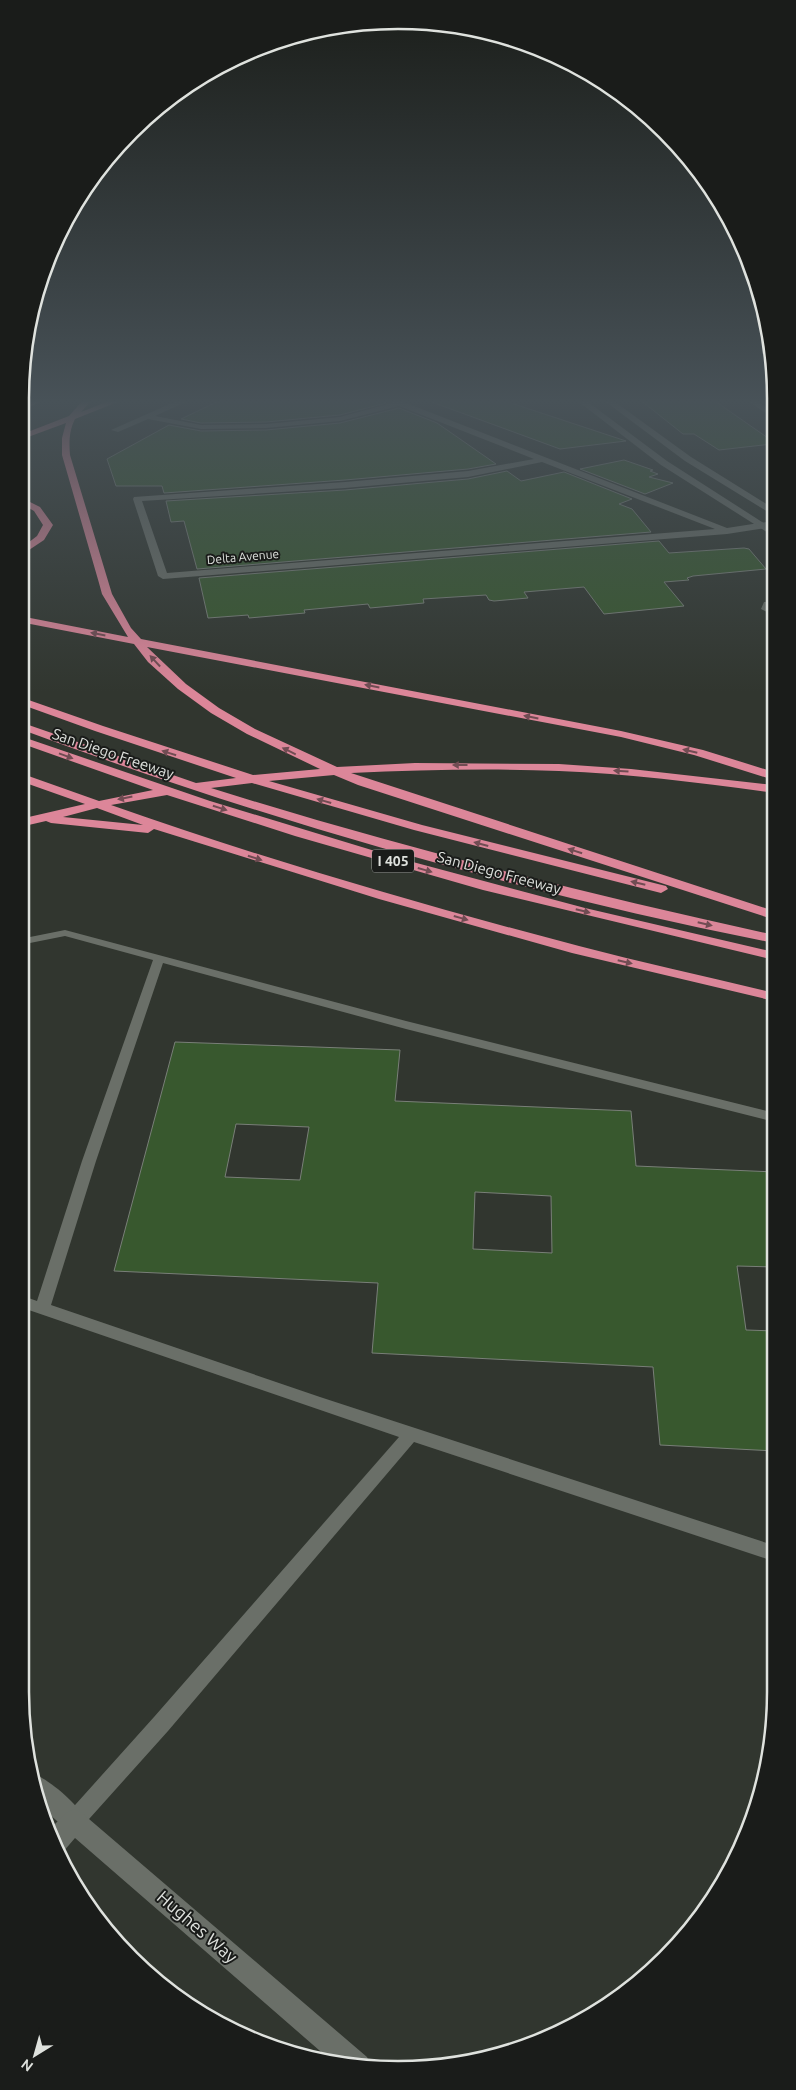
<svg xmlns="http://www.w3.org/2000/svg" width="796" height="2090" font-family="Ubuntu,sans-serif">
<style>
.building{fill:#38582e;stroke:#797f78;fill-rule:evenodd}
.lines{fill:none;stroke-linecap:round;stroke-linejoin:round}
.lane{fill:#6a6f68;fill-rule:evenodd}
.street{fill:#6a6f68;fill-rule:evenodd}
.secondary{fill:#6a6f68;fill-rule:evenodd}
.highway{fill:#dc8699;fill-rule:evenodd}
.oneway{fill:#714c53}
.labels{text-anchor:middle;stroke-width:4;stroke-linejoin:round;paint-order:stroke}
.far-street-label{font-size:12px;fill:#dfe2de;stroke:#1a1c1a}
.shield{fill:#1a1c1a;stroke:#a4a7a3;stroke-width:1}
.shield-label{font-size:14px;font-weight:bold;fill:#dfe2de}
.street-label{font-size:15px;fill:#dfe2de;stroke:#1a1c1a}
.near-street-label{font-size:18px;fill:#dfe2de;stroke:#1a1c1a}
.rim{fill:none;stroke:#dfe2de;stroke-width:2.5}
</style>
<rect width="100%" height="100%" fill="#31362f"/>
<!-- building -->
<g class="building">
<polygon points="223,399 381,399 386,403 340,415 266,422 201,423 181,419"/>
<polygon points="429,399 499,399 626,441 560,449 429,401"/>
<polygon points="639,399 712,399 768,438 771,440 768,441 772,444 719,450 694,434 683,434"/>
<polygon points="399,408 437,423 496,464 468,469 345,480 164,493 162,486 116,486 107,459 169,425 201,431 266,430 340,423"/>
<polygon points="624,460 653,470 650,471 658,474 649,477 673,483 645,494 580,469"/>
<polygon points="507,471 521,481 564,472 632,499 619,504 632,509 651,532 197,569 184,521 171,522 166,501 345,490 468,479"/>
<polygon points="659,541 669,553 744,548 749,549 766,569 693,576 687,578 689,580 664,582 684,606 604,614 584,587 524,592 528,598 494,601 489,600 486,595 423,599 424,603 370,608 368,604 304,610 305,613 249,618 248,615 208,618 199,578"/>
<path d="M175 1042 400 1050 395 1101 631 1111 636 1166 775 1172V1267L737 1266 746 1330 775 1331V1451L660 1445 653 1367 372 1353 378 1283 114 1271ZM236 1124 309 1127 300 1180 225 1177ZM475 1192 551 1196 552 1253 473 1249Z"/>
</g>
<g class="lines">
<!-- lane -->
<g class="lane">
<polygon points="773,601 773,605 770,608 773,610 773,615 761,609 764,602"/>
<polygon points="65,930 406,1021 775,1113 775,1122 406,1029 163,963 96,1161 51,1305 320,1397 776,1546 776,1562 414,1442 168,1731 81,1828 74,1831 67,1828 64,1821 67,1814 154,1717 399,1437 20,1307 20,1295 37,1301 82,1161 153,960 65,936 20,945 20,939"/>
</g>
<!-- street -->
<g class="street">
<path d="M181 399H192L155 416 201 425 266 424 340 417 392 403 383 399H396L727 528 773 521V527L727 534 163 579 158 576 133 499 134 497 345 482 468 471 534 459 399 406 340 421 266 428 201 429 148 419 118 432 111 430ZM542 462 715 529 167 573 142 501 345 488 468 477Z"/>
<polygon points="745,399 754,399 773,412 773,418"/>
<path d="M36 1775C51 1781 80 1806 86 1821L82 1829 74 1833 66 1829 39 1805 34 1776Z"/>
</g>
<!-- secondary -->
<g class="secondary">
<polygon points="575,399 584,399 667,461 773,529 773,536 661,465"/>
<polygon points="602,399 611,399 691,457 773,508 773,515 685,461"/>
<polygon points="74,1809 82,1813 367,2057 371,2066 348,2067 335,2064 75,1838 63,1852 58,1853 48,1831 66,1813"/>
</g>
<!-- highway -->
<g class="highway">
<polygon points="36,399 47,399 20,411 20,406"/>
<path d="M84 399H93L81 412 114 399H125L75 419C69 431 69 442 70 455L112 594 131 628 141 639 621 731 703 750 774 772V780L694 755 621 737 147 647 186 684 219 708 255 729 337 767 415 763 559 764 631 769 774 785V793C703 783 631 774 559 771 490 768 421 770 351 773L774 911V917H766L358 785 334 775 269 781 422 825 666 886 668 889 661 893 414 830 252 783 211 788C396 846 584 893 774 935V943C518 892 265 820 20 729V722L196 783 236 778 95 731 20 704V697L103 726 253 775 320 769 247 734 211 713 178 689 148 662 134 644 20 622V616L128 637 102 594 99 583 62 455V438L66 423 20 440V435L69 416Z"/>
<polygon points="20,497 40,507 53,525 44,540 20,556 20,549 37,536 43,525 34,511 20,503"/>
<path d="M20 736 210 801 398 858 585 908 774 952V960L483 890 295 836 167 795 111 805C264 859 422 905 579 946 644 963 709 977 774 993V1001L572 953 379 899 154 829 148 833 51 823 46 821 20 827V819L85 804 20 781V773L99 801 153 790 20 743ZM97 808 143 825 63 817Z"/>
</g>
</g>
<!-- one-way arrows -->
<defs><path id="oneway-solid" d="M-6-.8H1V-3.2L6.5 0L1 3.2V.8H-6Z" transform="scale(1.25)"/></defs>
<g class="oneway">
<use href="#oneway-solid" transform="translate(98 634) rotate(-169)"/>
<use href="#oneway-solid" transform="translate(155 661) rotate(-133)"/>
<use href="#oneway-solid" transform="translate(372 686) rotate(-169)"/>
<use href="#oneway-solid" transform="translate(531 717) rotate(-169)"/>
<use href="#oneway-solid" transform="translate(289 751) rotate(-154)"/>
<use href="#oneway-solid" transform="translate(690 751) rotate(-167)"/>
<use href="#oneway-solid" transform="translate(169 753) rotate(-162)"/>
<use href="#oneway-solid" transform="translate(66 756) rotate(20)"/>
<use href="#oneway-solid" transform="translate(460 765) rotate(180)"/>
<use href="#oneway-solid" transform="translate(621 771) rotate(-176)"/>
<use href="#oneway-solid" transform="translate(125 798) rotate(169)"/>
<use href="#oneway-solid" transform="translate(324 801) rotate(-164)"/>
<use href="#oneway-solid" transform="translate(220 808) rotate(18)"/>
<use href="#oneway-solid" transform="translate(481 844) rotate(-165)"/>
<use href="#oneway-solid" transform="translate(575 851) rotate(-162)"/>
<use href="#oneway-solid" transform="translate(255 858) rotate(18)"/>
<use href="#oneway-solid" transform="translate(425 870) rotate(16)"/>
<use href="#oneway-solid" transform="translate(638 883) rotate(-167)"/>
<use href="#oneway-solid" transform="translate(583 911) rotate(14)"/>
<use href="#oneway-solid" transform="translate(461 918) rotate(16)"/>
<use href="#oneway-solid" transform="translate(705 924) rotate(13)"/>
<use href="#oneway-solid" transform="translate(625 962) rotate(13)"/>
</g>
<!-- sky -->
<linearGradient id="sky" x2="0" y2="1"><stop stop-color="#1b1e1a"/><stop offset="0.58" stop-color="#485258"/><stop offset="1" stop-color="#485258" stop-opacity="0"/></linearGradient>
<rect width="796" height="692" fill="url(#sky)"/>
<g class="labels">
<!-- far-street labels -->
<g class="far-street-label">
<text transform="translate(243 557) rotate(-5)" y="4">Delta Avenue</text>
</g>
<!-- shield labels -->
<rect class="shield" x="372" y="849.5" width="42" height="23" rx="4"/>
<g class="shield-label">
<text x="393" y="866">I 405</text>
</g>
<!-- street labels -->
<g class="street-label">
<text transform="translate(113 754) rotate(19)" y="5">San Diego Freeway</text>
<text transform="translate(499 873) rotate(15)" y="5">San Diego Freeway</text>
</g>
<!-- near-street labels -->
<g class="near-street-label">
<text transform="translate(197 1927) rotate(41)" y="6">Hughes Way</text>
</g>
</g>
<!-- crop -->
<path d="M0 0H796V2090H0ZM398 29H398A369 369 0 0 1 767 398V1692A369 369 0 0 1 398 2061H398A369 369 0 0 1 29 1692V398A369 369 0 0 1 398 29Z" fill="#1a1c1a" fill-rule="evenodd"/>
<path class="rim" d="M398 29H398A369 369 0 0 1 767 398V1692A369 369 0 0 1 398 2061H398A369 369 0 0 1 29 1692V398A369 369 0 0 1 398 29Z"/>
<!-- north arrow -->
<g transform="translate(35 2055) rotate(217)" stroke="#1a1c1a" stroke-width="4" paint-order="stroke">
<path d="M0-4L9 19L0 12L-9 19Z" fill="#dfe2de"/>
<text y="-8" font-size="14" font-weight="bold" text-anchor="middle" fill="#dfe2de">N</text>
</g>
</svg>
